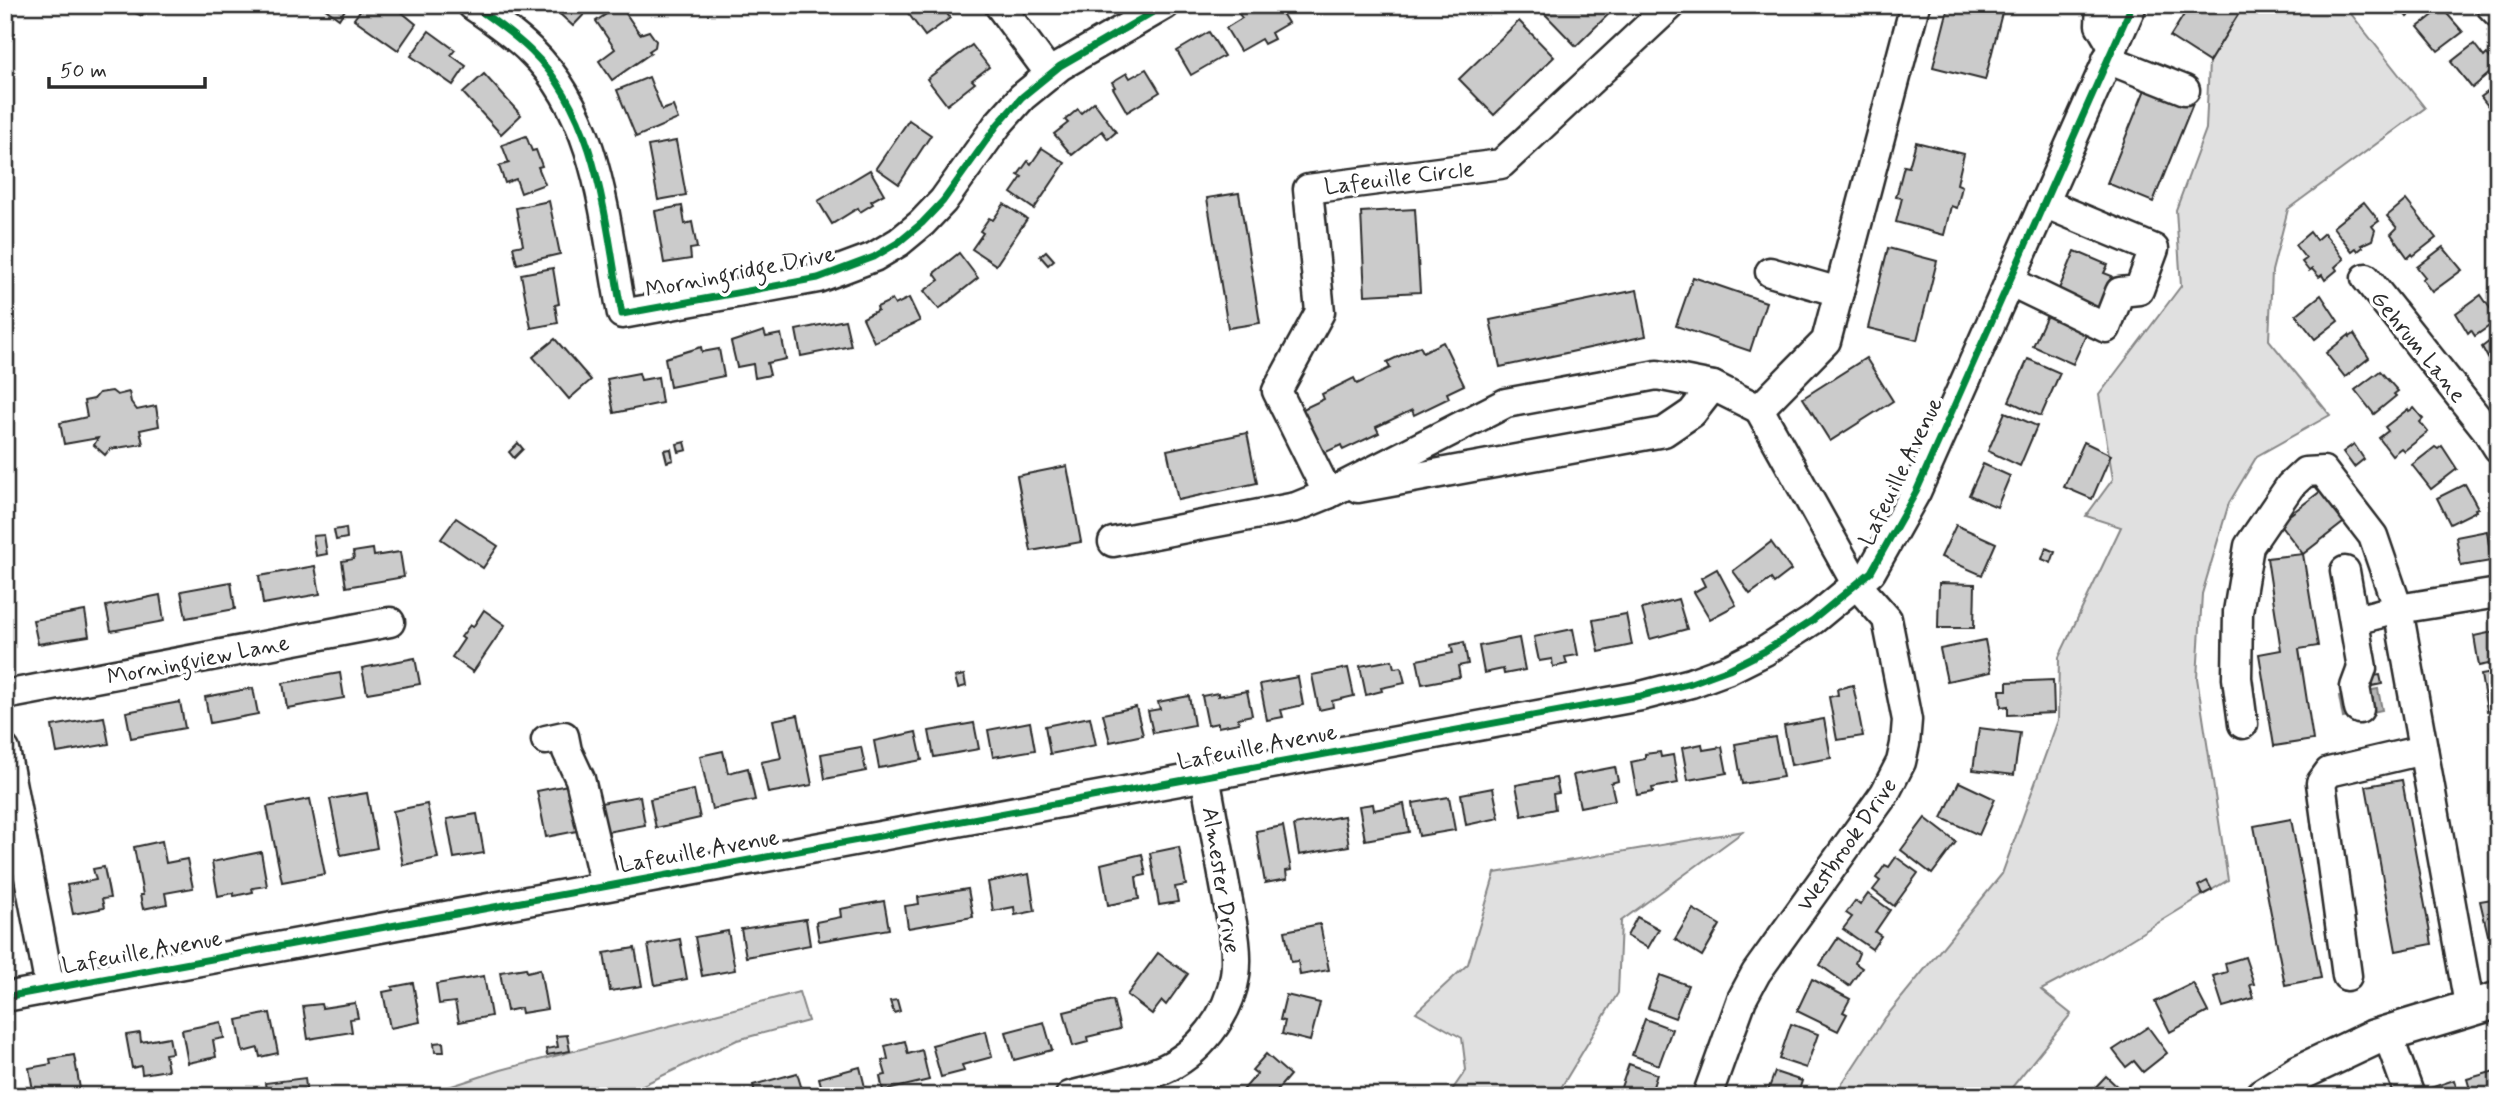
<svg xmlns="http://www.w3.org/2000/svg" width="2503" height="1101" font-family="Mynerve,sans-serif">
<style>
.green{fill:#e0e0e0;stroke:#868686;stroke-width:2}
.water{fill:#b6b6b6;stroke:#7e7e7e;stroke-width:2}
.building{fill:#cbcbcb;stroke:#2b2b2b;stroke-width:2}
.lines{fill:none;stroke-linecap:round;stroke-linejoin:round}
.minor-casing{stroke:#2b2b2b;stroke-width:33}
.major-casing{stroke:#2b2b2b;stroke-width:40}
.minor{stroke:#fff;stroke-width:28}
.major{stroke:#fff;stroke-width:35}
.cycleway-casing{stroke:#fff;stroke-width:11}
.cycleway{stroke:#00873e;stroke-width:7}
.labels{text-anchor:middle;stroke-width:7;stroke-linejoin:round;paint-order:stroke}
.street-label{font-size:23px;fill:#2b2b2b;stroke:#fff}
</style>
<rect width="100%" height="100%" fill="#fff"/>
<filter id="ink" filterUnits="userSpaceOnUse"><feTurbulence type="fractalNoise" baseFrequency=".0143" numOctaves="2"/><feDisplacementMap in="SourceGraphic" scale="14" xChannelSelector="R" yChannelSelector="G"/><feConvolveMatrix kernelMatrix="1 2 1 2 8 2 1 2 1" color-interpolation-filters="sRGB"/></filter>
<g filter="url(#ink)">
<!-- green -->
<g class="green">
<polygon points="2244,5 2344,5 2425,108 2288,209 2272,271 2269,340 2330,415 2257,456 2229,503 2202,594 2197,678 2228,880 2094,962 2041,990 2071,1014 2005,1096 1834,1096 1885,1018 2002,874 2058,720 2059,657 2121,527 2086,516 2113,479 2099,395 2181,286 2176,210 2206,129 2209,62"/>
<polygon points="1744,831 1621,921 1618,993 1556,1096 1448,1096 1466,1070 1462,1038 1416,1012 1468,964 1495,873"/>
<polygon points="799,992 808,1021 737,1040 620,1096 421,1096 501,1070"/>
</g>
<!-- water -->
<polygon class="water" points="2378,689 2382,710 2343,718 2339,696"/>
<!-- building -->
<g class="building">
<polygon points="136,5 146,5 142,16 133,12"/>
<polygon points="320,5 348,5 339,19"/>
<polygon points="364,5 393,5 416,24 398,50 354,19"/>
<polygon points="550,5 591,5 592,6 573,26"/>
<polygon points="620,5 640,34 649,31 656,41 655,47 649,51 651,53 612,80 599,61 615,49 596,21"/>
<polygon points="902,5 941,5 950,18 925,36"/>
<polygon points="1262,5 1277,5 1288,23 1271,33 1274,39 1264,44 1261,39 1240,51 1226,28 1242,18 1239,14 1249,8 1252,13"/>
<polygon points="1295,5 1310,5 1299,12"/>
<polygon points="1543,5 1618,5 1576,46 1540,9"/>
<polygon points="1949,5 2004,5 1985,80 1933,67"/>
<polygon points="2190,5 2244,5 2209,62 2170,37"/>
<polygon points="2398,5 2421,5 2407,17"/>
<polygon points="2442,8 2463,32 2438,51 2418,27"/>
<polygon points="1519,21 1554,57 1494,115 1459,79"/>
<polygon points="429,31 455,50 451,55 466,66 453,85 411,56"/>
<polygon points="1209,32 1224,56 1191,75 1177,51"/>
<polygon points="2474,44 2484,57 2487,54 2497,67 2472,88 2451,62"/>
<polygon points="972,45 989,67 972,80 975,83 947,105 927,79"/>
<polygon points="1146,69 1160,92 1127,112 1113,88 1115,87 1112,82 1127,73 1130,78"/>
<polygon points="484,74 521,115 501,134 463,93"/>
<polygon points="649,77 662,110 673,106 678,119 636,137 617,90"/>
<polygon points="2148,82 2194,101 2153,202 2107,183"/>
<polygon points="2498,84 2498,119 2481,97"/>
<polygon points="1094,102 1116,132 1108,139 1102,131 1072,155 1054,134 1068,123 1065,120 1078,109 1081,113"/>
<polygon points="909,120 931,135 899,184 876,168"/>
<polygon points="526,136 532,151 536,150 542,166 538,167 545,184 521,193 516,179 505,183 499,166 509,163 502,145"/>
<polygon points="676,141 686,195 658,200 648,146"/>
<polygon points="1916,142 1964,154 1957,184 1962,186 1957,208 1951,206 1944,235 1896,222 1902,198 1896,197 1904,166 1909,167"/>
<polygon points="1042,148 1065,163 1034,209 1011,193 1022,177 1018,175 1028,161 1031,164"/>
<polygon points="870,170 884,194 871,201 873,204 860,212 858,208 832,224 818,201"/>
<polygon points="1239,193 1260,323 1228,328 1207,198"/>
<polygon points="2406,200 2436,238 2413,256 2412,254 2408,258 2391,234 2397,228 2387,216"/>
<polygon points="549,201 560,254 517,264 513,247 523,245 516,208"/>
<polygon points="2364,202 2379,221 2372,226 2375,230 2372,240 2361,245 2363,247 2358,251 2356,248 2352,251 2333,227"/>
<polygon points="1004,204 1027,219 996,265 972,249 983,233 980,231 989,218 993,220"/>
<polygon points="682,206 685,224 692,222 697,248 690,249 691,259 664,263 655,211"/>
<polygon points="1415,209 1420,292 1365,295 1361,212"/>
<polygon points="2310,232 2316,240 2324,233 2344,259 2335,267 2337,270 2325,280 2322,275 2319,277 2312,269 2309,271 2302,262 2306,259 2295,245"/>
<polygon points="2443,247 2462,270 2432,292 2422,279 2425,277 2417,267"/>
<polygon points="1888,248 1937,261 1917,340 1868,328"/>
<polygon points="1046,251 1054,260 1048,265 1040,256"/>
<polygon points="2075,251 2108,265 2104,273 2112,276 2096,313 2056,296"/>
<polygon points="959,253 978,278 939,309 924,291 939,280 934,273"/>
<polygon points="553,268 559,304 555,305 558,323 531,328 521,274"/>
<polygon points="1693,277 1766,302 1750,351 1676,326"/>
<polygon points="1637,290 1646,336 1500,367 1490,320"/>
<polygon points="2321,295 2338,321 2315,339 2296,315"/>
<polygon points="2481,295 2498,320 2475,336 2471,330 2468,333 2456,313"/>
<polygon points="909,298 920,321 874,342 863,318 878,310 877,307 892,300 895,305"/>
<polygon points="2051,306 2091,324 2073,364 2033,346"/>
<polygon points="845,320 851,346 801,356 796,330"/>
<polygon points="764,331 766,337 781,334 786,359 767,363 770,375 755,378 753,364 737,367 731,342"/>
<polygon points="2354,334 2369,358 2345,377 2326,353 2349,335 2350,337"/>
<polygon points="2498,335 2498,369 2495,371 2482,347"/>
<polygon points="555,339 591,380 569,399 533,357"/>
<polygon points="1443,342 1464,385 1447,393 1449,398 1414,415 1412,410 1376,427 1379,433 1343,450 1341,445 1324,453 1303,409 1324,399 1322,394 1354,378 1357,384 1390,368 1387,362 1420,346 1423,352"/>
<polygon points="701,347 702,352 719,349 724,376 670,387 665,358"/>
<polygon points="1866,358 1893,401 1830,441 1803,398"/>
<polygon points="2028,359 2060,373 2041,416 2009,401"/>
<polygon points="2380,371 2398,391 2394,394 2396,396 2374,414 2355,390"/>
<polygon points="639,373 641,380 658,377 662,403 614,413 607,379"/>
<polygon points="112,391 117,395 129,392 131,402 137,410 156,406 159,426 140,430 143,444 110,449 105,455 94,445 98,438 64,444 60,423 87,417 84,401 94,399 99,393"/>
<polygon points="2414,408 2423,419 2420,422 2428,432 2404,451 2401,448 2392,455 2379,438 2388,431 2385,427 2408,409 2409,411"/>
<polygon points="2005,412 2037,426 2020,466 1988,451"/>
<polygon points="1247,433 1257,483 1178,500 1167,450"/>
<polygon points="685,442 687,450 679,452 677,444"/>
<polygon points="2084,442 2111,455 2092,499 2064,487"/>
<polygon points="518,443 523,449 514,458 509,452"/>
<polygon points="2354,444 2364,459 2354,467 2343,452"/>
<polygon points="2442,446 2457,469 2431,489 2412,465 2435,447 2438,449"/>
<polygon points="671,449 673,460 667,462 664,450"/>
<polygon points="1983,464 2010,476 1997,507 1969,495"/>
<polygon points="1067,466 1081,542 1031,551 1017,476"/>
<polygon points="2338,478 2361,509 2303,554 2279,523"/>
<polygon points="2465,484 2478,508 2475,509 2476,511 2450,524 2437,498"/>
<polygon points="456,518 498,546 483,568 441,539"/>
<polygon points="1956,525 1996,543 1982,575 1941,557"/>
<polygon points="346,528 347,538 336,540 334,530"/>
<polygon points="2487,531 2491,561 2461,566 2456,537"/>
<polygon points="324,535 327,554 316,556 313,536"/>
<polygon points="1771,542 1791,570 1774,583 1771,579 1750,594 1733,571"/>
<polygon points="2046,548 2055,552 2051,563 2042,559"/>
<polygon points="373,549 374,556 400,552 404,577 346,587 342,561 354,559 353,552"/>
<polygon points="2303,554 2318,646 2299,649 2313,740 2274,746 2259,654 2281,650 2267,558"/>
<polygon points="315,566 320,594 263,604 259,576"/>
<polygon points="1717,569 1736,605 1710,619 1694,592 1705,586 1701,578"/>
<polygon points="231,582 235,609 186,618 181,591"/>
<polygon points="1939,583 1975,584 1974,628 1938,628"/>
<polygon points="160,595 164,621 111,631 106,606"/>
<polygon points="1678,599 1687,629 1650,639 1642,609"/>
<polygon points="484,610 505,625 473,672 452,657 464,639 461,637 470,625 473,627"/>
<polygon points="85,611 89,636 38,644 33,620"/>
<polygon points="1626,614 1632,645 1599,652 1593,620"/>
<polygon points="1573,629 1578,655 1565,657 1567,664 1553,667 1552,659 1539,661 1534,637"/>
<polygon points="2498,631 2498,662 2479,666 2474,636"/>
<polygon points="1519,638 1525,670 1504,674 1503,669 1484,673 1479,646"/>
<polygon points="1985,640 1991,672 1947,681 1940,649"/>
<polygon points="1464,642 1468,664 1458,666 1460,677 1422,684 1417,660 1453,653 1451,645"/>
<polygon points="415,658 420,684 367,693 362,668"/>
<polygon points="1392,660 1394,668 1401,667 1405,683 1381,688 1382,691 1366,695 1360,666"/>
<polygon points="1348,668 1354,696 1332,701 1333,707 1319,710 1312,675"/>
<polygon points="2498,672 2498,710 2487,711 2481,675"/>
<polygon points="340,673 344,698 287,708 283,683"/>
<polygon points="964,675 966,686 958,688 955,677"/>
<polygon points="2380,675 2382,684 2367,687 2365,677"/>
<polygon points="1298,677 1303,705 1281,710 1283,717 1267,720 1260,684"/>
<polygon points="2053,680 2054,713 2008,715 2008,706 2001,707 2000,690 2007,690 2007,682"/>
<polygon points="1853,685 1863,736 1837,740 1829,697 1838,695 1837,689"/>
<polygon points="253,688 258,714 210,723 205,697"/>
<polygon points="1247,691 1252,715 1238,718 1239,723 1218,727 1218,723 1208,725 1202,696 1218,693 1218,696"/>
<polygon points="1189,696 1194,725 1153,733 1148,711 1160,709 1158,702"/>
<polygon points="180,702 185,728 131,738 126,712"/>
<polygon points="1136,707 1143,735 1110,742 1103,714"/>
<polygon points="798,715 812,785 768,793 761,762 781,758 773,720"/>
<polygon points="104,717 109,744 57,753 52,726"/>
<polygon points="1090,717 1096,745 1050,754 1045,726"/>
<polygon points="1824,719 1831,758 1791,765 1784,726"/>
<polygon points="1030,722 1035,750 993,757 988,730"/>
<polygon points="974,723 979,749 934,757 929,731"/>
<polygon points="2498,726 2498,758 2496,758 2491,727"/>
<polygon points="1979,728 2020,733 2014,775 1973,770"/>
<polygon points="916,732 922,760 879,768 874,741"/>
<polygon points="1775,737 1783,777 1742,784 1735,744"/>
<polygon points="1702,744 1703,750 1722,747 1727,773 1688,780 1682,748"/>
<polygon points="861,747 866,771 825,779 821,754"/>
<polygon points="723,751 728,773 748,768 755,800 712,809 700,756"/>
<polygon points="1660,752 1661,757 1673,755 1678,783 1652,788 1653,792 1637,795 1631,762 1645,759 1645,754"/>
<polygon points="1615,767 1618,781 1611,783 1615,800 1580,807 1573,775"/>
<polygon points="1556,778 1559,793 1553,794 1555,809 1522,816 1516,785"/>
<polygon points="2402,780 2432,944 2396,951 2366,786"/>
<polygon points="1959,782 1995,799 1979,835 1942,818"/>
<polygon points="573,784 582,830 546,837 537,791"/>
<polygon points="1493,788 1499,818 1466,825 1461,794"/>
<polygon points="694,790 700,818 656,828 650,799"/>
<polygon points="367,793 377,848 341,855 330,799"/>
<polygon points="640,796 645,825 601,833 595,804"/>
<polygon points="1449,797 1455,830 1419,836 1413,803"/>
<polygon points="310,799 325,874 282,882 267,807"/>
<polygon points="427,804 438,858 403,865 393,811"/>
<polygon points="1373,804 1374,810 1404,804 1409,832 1365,840 1359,806"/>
<polygon points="477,814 484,853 454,858 447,819"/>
<polygon points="1344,816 1349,846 1299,855 1294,825"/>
<polygon points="1925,818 1956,842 1932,874 1901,850"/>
<polygon points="2291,819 2321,978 2285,985 2254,826"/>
<polygon points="1283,826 1291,870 1286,871 1287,879 1265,883 1256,831"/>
<polygon points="162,841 166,863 187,859 193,888 165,893 167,904 143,909 140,895 143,895 134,847"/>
<polygon points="1179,847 1186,885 1175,887 1178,902 1159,905 1150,853"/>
<polygon points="261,852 267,886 252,888 253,892 234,896 233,893 218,896 212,862"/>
<polygon points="1142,854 1146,875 1136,877 1139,899 1108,905 1101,864"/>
<polygon points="1896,857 1918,873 1894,906 1873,890 1880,881 1876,878 1885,865 1889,867"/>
<polygon points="104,867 110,898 102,899 104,908 73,914 67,885 96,880 93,869"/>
<polygon points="1029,874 1035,911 1015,915 1014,907 993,911 988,882"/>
<polygon points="2207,881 2212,890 2202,895 2198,886"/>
<polygon points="968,889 973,917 908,928 905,906 919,904 918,897"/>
<polygon points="1868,894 1890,910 1875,932 1881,936 1872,949 1843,929 1852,917 1846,913 1855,901 1860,905"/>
<polygon points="2498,898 2498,934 2488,935 2480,901"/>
<polygon points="884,901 889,929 819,941 816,922 841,917 840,909"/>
<polygon points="1693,909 1720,925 1702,956 1675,939"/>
<polygon points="1637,917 1659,929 1648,948 1627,936"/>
<polygon points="806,919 810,945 746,957 741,929"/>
<polygon points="1320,924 1329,970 1300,975 1298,961 1291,962 1285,931"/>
<polygon points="728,931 735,970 702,976 695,937"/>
<polygon points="1838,938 1859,953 1855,963 1862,968 1849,986 1820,965"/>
<polygon points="680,939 687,979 655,985 648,945"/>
<polygon points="635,948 642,986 610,991 604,953"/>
<polygon points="1158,953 1188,974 1166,1005 1162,1001 1152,1014 1127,995"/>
<polygon points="2245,957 2254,984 2250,985 2254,998 2223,1007 2213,976 2227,972 2225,963"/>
<polygon points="526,968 527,972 540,969 547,1009 522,1013 521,1008 507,1011 500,972"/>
<polygon points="1660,975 1688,985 1675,1018 1648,1008"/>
<polygon points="484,976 491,1016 459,1022 455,1002 439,1004 436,984"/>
<polygon points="1812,979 1850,999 1843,1012 1847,1014 1838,1031 1797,1011"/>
<polygon points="413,983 420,1022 390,1028 383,992 393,990 392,987"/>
<polygon points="2193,983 2208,1012 2170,1032 2155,1002"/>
<polygon points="1286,995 1320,1003 1310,1041 1282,1034 1285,1021 1280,1020"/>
<polygon points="897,1000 900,1011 894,1013 890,1001"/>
<polygon points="1113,1000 1120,1029 1087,1037 1088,1042 1073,1046 1064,1012"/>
<polygon points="355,1003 358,1018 350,1019 352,1032 308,1039 303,1006 321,1004 322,1008"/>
<polygon points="270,1013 278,1053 260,1057 258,1048 243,1052 237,1020"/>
<polygon points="1645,1019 1672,1029 1659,1065 1632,1055"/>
<polygon points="221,1022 224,1038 213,1040 216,1057 188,1063 182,1030"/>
<polygon points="1044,1022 1052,1050 1014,1060 1006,1032"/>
<polygon points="1791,1024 1818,1034 1806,1068 1779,1059"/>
<polygon points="2148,1027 2167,1053 2143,1072 2134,1061 2126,1067 2113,1050"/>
<polygon points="986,1031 992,1057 962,1065 964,1071 941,1077 932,1045"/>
<polygon points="140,1033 141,1042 169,1037 172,1053 165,1054 168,1070 142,1074 141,1066 132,1068 126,1035"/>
<polygon points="567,1035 570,1051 547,1055 546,1049 558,1047 556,1036"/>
<polygon points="905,1041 908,1054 922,1050 929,1080 883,1091 880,1076 886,1075 882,1061 888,1059 885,1046"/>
<polygon points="443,1042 444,1052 435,1052 434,1043"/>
<polygon points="1266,1054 1290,1075 1272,1096 1238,1096 1257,1074 1252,1070"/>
<polygon points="74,1055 81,1094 34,1096 29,1068 51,1064 50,1059"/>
<polygon points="1629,1064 1657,1074 1650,1096 1618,1096"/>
<polygon points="860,1067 867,1095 824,1096 819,1078"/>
<polygon points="2498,1070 2498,1096 2472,1096 2467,1079"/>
<polygon points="1775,1072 1802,1081 1797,1096 1766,1096"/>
<polygon points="797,1073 804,1096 756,1096 753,1085"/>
<polygon points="9,1075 13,1096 5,1096 5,1076"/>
<polygon points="2106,1076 2126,1095 2126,1096 2087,1096"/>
<polygon points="305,1078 307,1096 267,1096 265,1083"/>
<polygon points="2454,1080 2459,1096 2423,1096 2421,1091"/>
</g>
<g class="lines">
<defs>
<g id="minor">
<path d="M472 5C492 19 513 33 531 51 600 117 605 225 622 314L818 278 874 257 899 242 922 223 943 201 998 124 1022 97 1060 66 1165 5"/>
<polyline points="999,5 1050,74"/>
<polyline points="2101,5 2100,25 2113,47"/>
<polyline points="2490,5 2498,13"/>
<polyline points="2107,59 2185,90"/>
<polyline points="1770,272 1839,292"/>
<polyline points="2366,278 2486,429 2498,448"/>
<polyline points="2009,281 2106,328 2120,292 2139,290 2154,249 2044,203"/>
<polyline points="1358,488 1664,432 1692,413 1713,386"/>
<polyline points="1328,494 1277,391 1320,312 1308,189 1501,164 1671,5"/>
<polyline points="1113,542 1296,507 1328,494 1506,403 1657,375 1713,386 1759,409 1826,341 1915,5"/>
<polyline points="2345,571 2362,668 2355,687 2359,709"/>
<polyline points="5,695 390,622"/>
<polyline points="2243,724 2237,678 2238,612 2249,546 2290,486 2305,472 2323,471 2373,536 2398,609 2355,620"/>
<polyline points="546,740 564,736 567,751 580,779 605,886"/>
<polyline points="5,750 50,988"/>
<polyline points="2347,976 2321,783 2329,772 2423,750"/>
<polyline points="5,997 1641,696 1691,683 1729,669 1765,651 1813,620 1871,572 1916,492 2132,5"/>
<polyline points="2470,1010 2398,609 2498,593"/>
<polyline points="2387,1033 2410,1096"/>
<path d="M1070 1096C1100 1088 1133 1082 1162 1070 1199 1054 1229 1015 1235 976 1239 948 1231 919 1226 891 1219 853 1212 814 1205 776"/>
<polyline points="1707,1096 1742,999 1756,973 1885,793 1901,762 1905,744 1907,720 1887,619 1857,585 1759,409"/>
</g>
<polyline id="major" points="2263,1096 2299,1073 2373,1038 2498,1000"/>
</defs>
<!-- minor casing -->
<use href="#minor" class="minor-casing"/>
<!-- major casing -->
<use href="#major" class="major-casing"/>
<!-- minor -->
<use href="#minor" class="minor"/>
<!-- major -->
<use href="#major" class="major"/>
<defs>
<g id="cycleway">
<path d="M472 5C492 19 513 33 531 51 600 117 605 225 622 314L818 278 874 257 899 242 922 223 943 201 998 124 1022 97 1060 66 1165 5"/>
<polyline points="5,997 1641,696 1691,683 1729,669 1765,651 1813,620 1871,572 1916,492 2132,5"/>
</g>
</defs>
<!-- cycleway casing -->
<use href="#cycleway" class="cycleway-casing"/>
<!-- cycleway -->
<use href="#cycleway" class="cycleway"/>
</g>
</g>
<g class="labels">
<!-- street labels -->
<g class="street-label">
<text transform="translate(1399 177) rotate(-7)" y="8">Lafeuille Circle</text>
<text transform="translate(740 271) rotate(-11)" y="8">Morningridge Drive</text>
<text transform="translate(2419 346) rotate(51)" y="8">Gehrum Lane</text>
<text transform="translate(1900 471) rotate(-64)" y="8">Lafeuille Avenue</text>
<text transform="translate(198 659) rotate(-11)" y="8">Morningview Lane</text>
<text transform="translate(1257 746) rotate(-11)" y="8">Lafeuille Avenue</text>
<text transform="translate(1846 844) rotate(-55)" y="8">Westbrook Drive</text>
<text transform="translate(699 850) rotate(-10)" y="8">Lafeuille Avenue</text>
<text transform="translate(1222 880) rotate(81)" y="8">Almester Drive</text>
<text transform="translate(142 951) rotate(-10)" y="8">Lafeuille Avenue</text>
</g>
</g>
<!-- margin -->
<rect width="2503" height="1101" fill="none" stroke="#fff" stroke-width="28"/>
<rect x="14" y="14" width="2475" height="1073" fill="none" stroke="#2b2b2b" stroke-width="2.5" filter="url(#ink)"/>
<!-- scale -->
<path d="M49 77v10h156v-10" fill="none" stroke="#2b2b2b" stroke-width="3.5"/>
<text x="60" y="77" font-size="21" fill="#2b2b2b" stroke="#ffffff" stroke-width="5" paint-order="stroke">50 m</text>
</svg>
